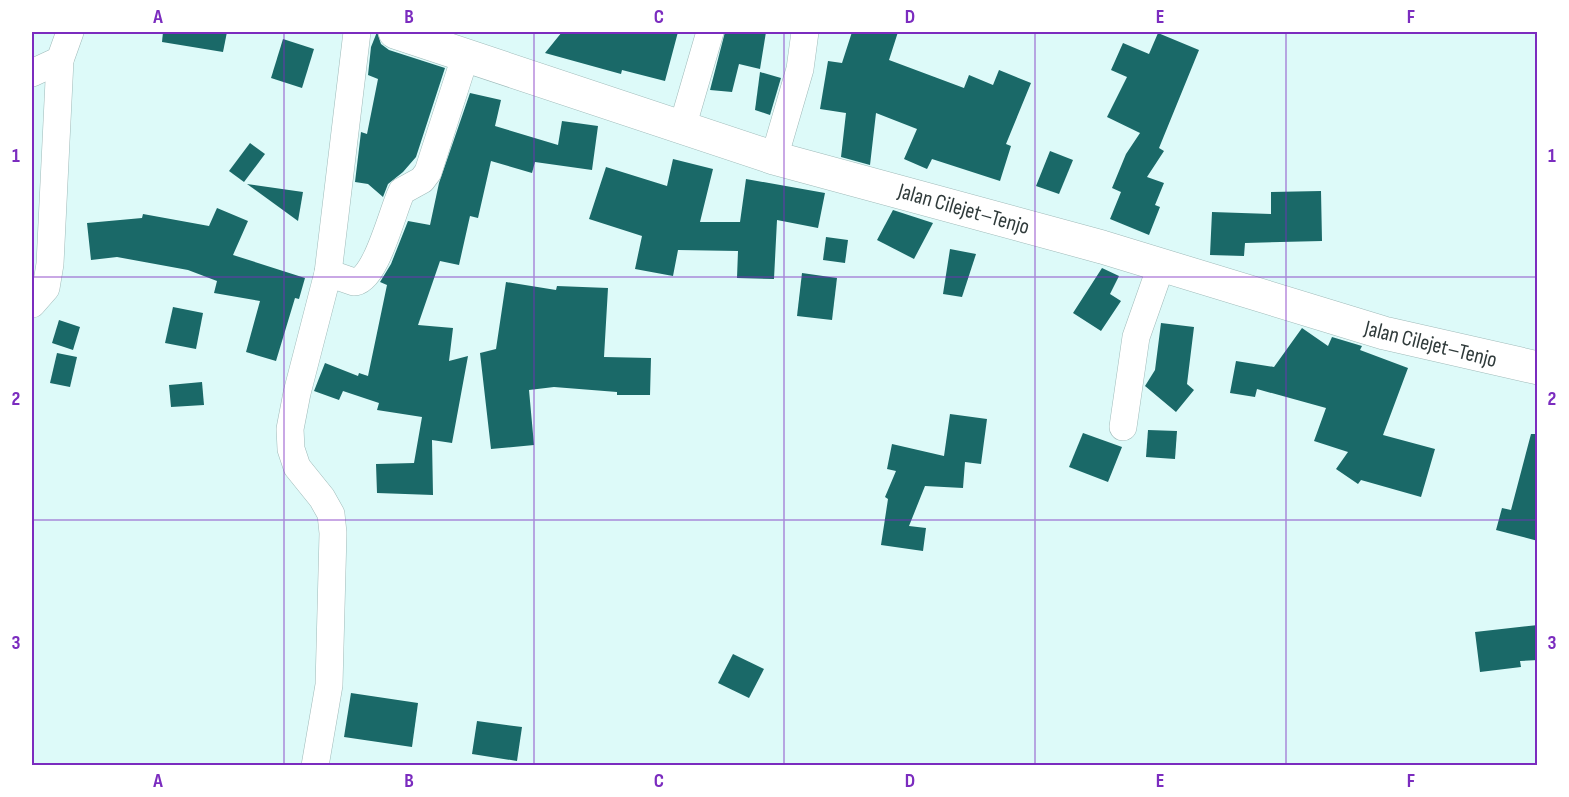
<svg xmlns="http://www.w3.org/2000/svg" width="1569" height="797" font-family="'Sofia Sans Condensed',sans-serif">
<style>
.building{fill:#1a6968}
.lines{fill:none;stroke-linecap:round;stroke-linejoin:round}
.street-casing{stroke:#9fbab9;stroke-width:28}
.secondary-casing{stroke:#9fbab9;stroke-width:34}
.street{stroke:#fff;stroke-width:27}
.secondary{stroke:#fff;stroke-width:33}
.grid{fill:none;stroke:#7b2cbf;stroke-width:1.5;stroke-opacity:0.55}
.labels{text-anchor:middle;stroke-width:6;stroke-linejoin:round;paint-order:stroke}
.street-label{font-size:22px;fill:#303b3b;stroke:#fff}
.neatline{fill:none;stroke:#7b2cbf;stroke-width:2}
.grid-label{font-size:20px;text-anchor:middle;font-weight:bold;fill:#7b2cbf}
</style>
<rect width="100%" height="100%" fill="#ddfaf9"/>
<!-- building -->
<g class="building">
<polygon points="163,32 227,32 223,52 162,42"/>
<polygon points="377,32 381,44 389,50 445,68 416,157 403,172 388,184 383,197 368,184 355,182 361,132 367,134 378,79 368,75 371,47"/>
<polygon points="562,32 678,32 665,81 622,70 621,74 545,53"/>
<polygon points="725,32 766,32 760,69 739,64 732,92 710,90"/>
<polygon points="852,32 898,32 889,60 964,88 969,75 993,85 999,70 1031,83 1006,144 1011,146 1000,181 932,159 927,169 904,159 917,129 876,113 870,165 841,157 846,113 820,109 828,61 842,63"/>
<polygon points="1158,33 1199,50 1159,148 1164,151 1147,177 1164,183 1155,205 1160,207 1149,235 1110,219 1121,192 1112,188 1126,154 1140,133 1107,117 1127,77 1111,70 1123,43 1149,54"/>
<polygon points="283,39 314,49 302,88 271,78"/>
<polygon points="760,72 781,78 770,115 755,110"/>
<polygon points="470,93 501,100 495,126 558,145 562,121 598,126 592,170 535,162 532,173 491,161 478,218 470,216 459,265 440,261 418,325 453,328 449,361 468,356 452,443 432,440 433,495 377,493 376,464 414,463 422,417 377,410 379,403 343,391 339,400 314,391 325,363 358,376 359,373 368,376 387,285 380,282 391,264 408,221 430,225 439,183"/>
<polygon points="250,143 265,154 244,182 229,171"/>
<polygon points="1050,151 1073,160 1059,194 1036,186"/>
<polygon points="673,159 713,169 700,222 740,222 746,179 825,193 818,228 777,220 774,279 737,278 738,251 678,250 673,276 635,269 642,236 589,219 606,167 667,186"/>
<polygon points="247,184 303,192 298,221"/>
<polygon points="1321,191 1322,241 1245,243 1244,256 1210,255 1212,212 1271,214 1271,192"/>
<polygon points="217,208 248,221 233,255 305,278 299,299 295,298 276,361 246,352 260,301 214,293 217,281 188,270 117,257 91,260 87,223 142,218 143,214 209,226"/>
<polygon points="893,210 933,223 914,259 877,240"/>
<polygon points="826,237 848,240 845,263 823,260"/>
<polygon points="950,249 976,254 962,297 943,294"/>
<polygon points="1102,268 1119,276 1110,294 1121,301 1101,331 1073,313"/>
<polygon points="802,273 837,278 832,320 797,316"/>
<polygon points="506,282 556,290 557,286 608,288 604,357 651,358 650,395 617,395 617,392 554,387 529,390 534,445 491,449 480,353 496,349"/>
<polygon points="173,307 203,313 196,349 165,343"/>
<polygon points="59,320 80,327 73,350 52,343"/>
<polygon points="1161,323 1194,327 1187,384 1194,390 1176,412 1145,386 1155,370"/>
<polygon points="1302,328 1328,346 1332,337 1362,346 1360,350 1408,368 1383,435 1435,449 1421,497 1361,480 1358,484 1336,469 1348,452 1314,441 1326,408 1257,389 1255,397 1230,393 1236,361 1274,367"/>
<polygon points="57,353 77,357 70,387 50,383"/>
<polygon points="202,382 204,405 171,407 169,385"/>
<polygon points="950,414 987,419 981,464 965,462 963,488 925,486 909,526 926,528 923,551 881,545 888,499 885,497 896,471 887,469 892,444 944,456"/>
<polygon points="1148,430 1177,431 1175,459 1146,457"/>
<polygon points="1083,433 1122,447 1108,482 1069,467"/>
<polygon points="1531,434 1538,434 1538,541 1496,530 1502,508 1511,510"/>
<polygon points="1538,625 1538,660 1520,661 1521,667 1480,672 1475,632"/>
<polygon points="733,654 764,669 749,698 718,683"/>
<polygon points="351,693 418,703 412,747 344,737"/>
<polygon points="477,721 522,727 517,761 472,754"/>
</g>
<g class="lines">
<defs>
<g id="street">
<polyline points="32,73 60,60"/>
<polyline points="682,128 710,32"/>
<polyline points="774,158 800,69 805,32"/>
<polyline points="328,273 357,32"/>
<polyline points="32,304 46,288 50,264 60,60 70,32"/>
<polyline points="1123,427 1136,337 1161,266"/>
<path d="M315 766 329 685 333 533 331 514 322 498 297 467 291 449 290 429 297 393 328 273 354 282C376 282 393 208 402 191L422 180 428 172 466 54"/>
</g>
<polyline id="secondary" points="395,32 774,158 1102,247 1384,333 1538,368"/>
</defs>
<!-- street casing -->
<use href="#street" class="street-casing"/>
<!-- secondary casing -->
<use href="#secondary" class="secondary-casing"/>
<!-- street -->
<use href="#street" class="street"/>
<!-- secondary -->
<use href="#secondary" class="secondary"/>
</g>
<!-- grid -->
<path class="grid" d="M284 32V766M534 32V766M784 32V766M1035 32V766M1286 32V766M32 277H1538M32 520H1538"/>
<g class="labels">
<!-- street labels -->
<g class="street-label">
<text transform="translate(964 208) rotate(16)" y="8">Jalan Cilejet–Tenjo</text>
<text transform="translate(1431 343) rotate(14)" y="8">Jalan Cilejet–Tenjo</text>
</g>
</g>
<!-- border -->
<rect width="1569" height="797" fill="none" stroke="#ffffff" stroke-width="66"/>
<rect x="33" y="33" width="1503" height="731" class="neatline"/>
<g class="grid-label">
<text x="158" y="23">A</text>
<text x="409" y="23">B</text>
<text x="659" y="23">C</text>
<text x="910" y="23">D</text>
<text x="1160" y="23">E</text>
<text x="1411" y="23">F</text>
<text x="16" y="162">1</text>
<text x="1552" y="162">1</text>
<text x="16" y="405">2</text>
<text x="1552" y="405">2</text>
<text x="16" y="649">3</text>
<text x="1552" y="649">3</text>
<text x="158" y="787">A</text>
<text x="409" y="787">B</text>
<text x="659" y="787">C</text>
<text x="910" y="787">D</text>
<text x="1160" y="787">E</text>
<text x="1411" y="787">F</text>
</g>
</svg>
